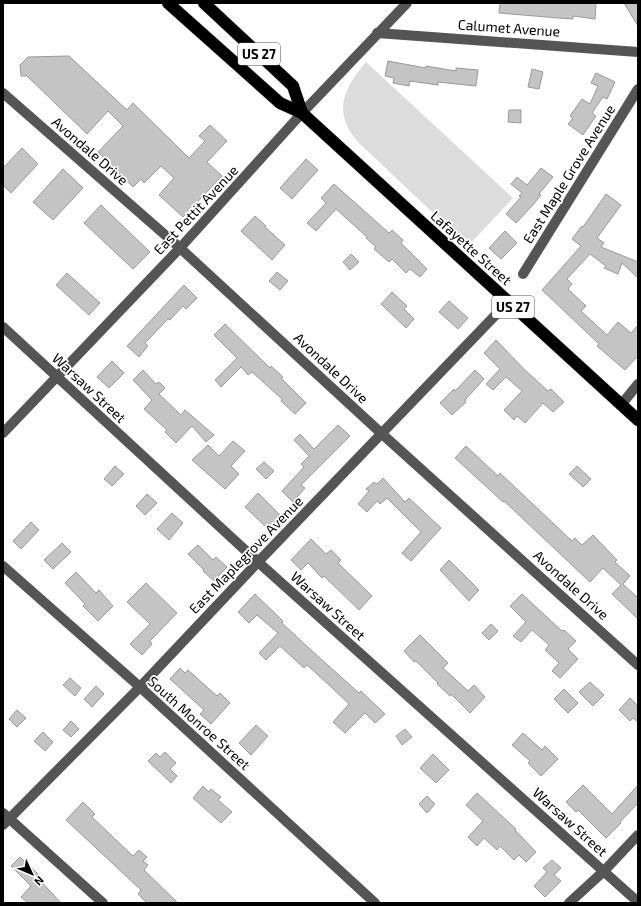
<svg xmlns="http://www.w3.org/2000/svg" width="641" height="906" font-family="'Exo 2',sans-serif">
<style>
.green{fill:#dcdcdc}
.building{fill:#c4c4c4;stroke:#999}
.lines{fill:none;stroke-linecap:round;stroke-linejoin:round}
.highway-casing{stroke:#dbdbdb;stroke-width:13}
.minor{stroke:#555;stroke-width:10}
.highway{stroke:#000;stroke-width:12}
.labels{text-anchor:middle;stroke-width:3.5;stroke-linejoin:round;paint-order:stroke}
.shield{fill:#fff;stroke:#4c4c4c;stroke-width:1}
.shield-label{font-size:13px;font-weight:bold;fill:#000}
.street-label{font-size:14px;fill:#000;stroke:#fff}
</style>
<rect width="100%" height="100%" fill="#fff"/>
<!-- green -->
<path class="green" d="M366 62 513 198 468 246 360 144C332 115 342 90 366 62Z"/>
<!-- building -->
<g class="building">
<polygon points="500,3 596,3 595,19 573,16 573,19 558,18 499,13"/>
<polygon points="624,3 638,3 638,26"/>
<polygon points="69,56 127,110 133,103 189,158 205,141 199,136 210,125 227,141 207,162 222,176 183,217 159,195 174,178 161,166 144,183 141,179 133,187 98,152 123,126 108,111 87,134 27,76 21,76 20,65 28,57"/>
<polygon points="388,61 426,68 426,66 456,71 456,68 478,70 476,86 438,82 438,85 410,81 409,86 393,83 394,78 385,76"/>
<polygon points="532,69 543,72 539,89 528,87"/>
<polygon points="596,73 615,82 607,99 603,97 592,113 596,116 583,135 568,124 573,118 570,116 582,99 590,104 598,86 591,83"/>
<polygon points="509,110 521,110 521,123 508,122"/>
<polygon points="22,148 38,164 11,193 3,185 3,168"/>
<polygon points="306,159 318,170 292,199 280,188"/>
<polygon points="541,168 553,177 539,194 541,195 532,206 516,223 506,214 521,197 519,196 522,193 511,184 517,177 527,185"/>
<polygon points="63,169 83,188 53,220 33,202"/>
<polygon points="334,184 389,233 392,230 403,240 401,243 427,269 420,277 410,269 406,273 392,259 389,262 374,249 376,247 366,238 367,237 336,209 316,231 307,223 326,203 321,198"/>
<polygon points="606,194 621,205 597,238 604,243 601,247 638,262 638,278 622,263 618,274 604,268 606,266 590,254 567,279 572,284 568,289 586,306 581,311 607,335 618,322 631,333 638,325 638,356 625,370 597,346 599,344 542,290 581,246 572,239 582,226 583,227"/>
<polygon points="101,205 150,252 133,269 84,223"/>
<polygon points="255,216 266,226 265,227 285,245 272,260 241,231"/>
<polygon points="505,231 517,243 501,259 489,248"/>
<polygon points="351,254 359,262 350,270 343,262"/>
<polygon points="277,272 288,281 280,290 269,281"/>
<polygon points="67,273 100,303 89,315 56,285"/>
<polygon points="184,285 197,298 186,309 183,306 170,320 168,319 145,343 148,346 139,357 127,346"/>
<polygon points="392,292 407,306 404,309 414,319 406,328 381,304"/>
<polygon points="449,301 468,318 458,329 439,312"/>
<polygon points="225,324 270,368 271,366 283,377 281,378 306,403 295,414 281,401 282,399 252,372 248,375 241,367 221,387 215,380 237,358 214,335"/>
<polygon points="496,340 525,370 548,391 551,389 564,402 553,412 543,403 525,423 517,416 514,420 504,410 522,391 506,377 493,390 486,384 500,369 484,353"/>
<polygon points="112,361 124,373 109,388 97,377"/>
<polygon points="143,370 156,384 159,382 165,388 159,394 181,415 185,410 214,435 206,442 192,426 176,443 165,432 167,430 144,409 152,400 133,380"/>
<polygon points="475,370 484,379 465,400 466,402 452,415 440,403 454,389 455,391"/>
<polygon points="338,425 350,436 301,485 305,488 293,502 282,491 304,467 301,464 309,456 294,440 300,434 314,449"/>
<polygon points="233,441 245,451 231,466 239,474 225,489 192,460 208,445 219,456"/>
<polygon points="466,446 498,476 500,473 572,541 575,538 582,545 593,535 617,560 615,562 630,576 623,584 638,598 638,619 612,594 621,585 603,568 590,582 504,501 503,502 455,458"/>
<polygon points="264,462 274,471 266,479 256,469"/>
<polygon points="115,466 124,474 112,486 104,479"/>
<polygon points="577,466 591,479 583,487 569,474"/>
<polygon points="383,478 405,502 409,498 441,528 411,561 402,553 421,532 387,498 380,504 377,501 367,512 358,504 369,491 366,489 374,482 377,484"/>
<polygon points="258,493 281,516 269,530 245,507"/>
<polygon points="147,494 157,503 145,515 136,506"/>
<polygon points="172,513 183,523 169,540 157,529"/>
<polygon points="31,522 39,530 21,549 13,541"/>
<polygon points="311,539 326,554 331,550 341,560 338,563 372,596 359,610 324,576 322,578 308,563 301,570 291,560"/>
<polygon points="62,543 71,552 53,569 44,560"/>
<polygon points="198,545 213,560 216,557 227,567 214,581 203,571 204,570 188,554"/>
<polygon points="449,560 479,590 469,601 440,570"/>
<polygon points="76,572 96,593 99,590 113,606 98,621 83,606 85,604 65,583"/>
<polygon points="146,583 177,613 150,641 152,644 142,655 130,644 150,624 127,602"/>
<polygon points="255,594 283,621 282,623 311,650 359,693 361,691 385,714 375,723 365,713 345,733 333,722 349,704 328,684 307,665 304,668 280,646 266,660 259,653 278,633 257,615 249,623 238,612"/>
<polygon points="522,594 562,631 564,630 576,641 568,649 578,659 560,678 552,671 559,663 545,650 549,645 532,630 521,642 513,636 526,622 510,606"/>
<polygon points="491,624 498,631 489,640 482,633"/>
<polygon points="420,635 448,663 443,668 468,691 474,685 485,697 470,713 451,694 450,696 437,684 438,683 416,661 414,662 404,651"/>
<polygon points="180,668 185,673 188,670 217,696 220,693 230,703 211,724 200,714 204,710 170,679"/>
<polygon points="70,678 81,688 75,696 63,685"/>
<polygon points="590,682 604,695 593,706 579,692"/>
<polygon points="96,686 104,694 92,707 84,699"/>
<polygon points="564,689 578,703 568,713 554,699"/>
<polygon points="630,698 638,706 638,722 633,718 630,721 619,710"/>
<polygon points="17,710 26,718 17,727 9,719"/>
<polygon points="71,721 79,729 71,737 63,730"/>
<polygon points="256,725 268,736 251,755 239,743"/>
<polygon points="405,729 412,737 402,745 396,736"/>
<polygon points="43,732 53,742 45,751 34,741"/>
<polygon points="523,733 542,750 545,746 558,759 541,776 528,763 530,761 512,745"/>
<polygon points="165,752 176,763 170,769 177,776 171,783 148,761 156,753 160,757"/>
<polygon points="433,754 449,770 436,783 420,768"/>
<polygon points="583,785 612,814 638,785 638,803 620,822 621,823 606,838 578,810 576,812 566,802"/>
<polygon points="203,786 209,792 211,789 221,797 218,800 232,812 221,823 193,798"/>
<polygon points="477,793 516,829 515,830 536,852 526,862 519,855 514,860 500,846 497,850 484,838 477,846 468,837 483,821 466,805"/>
<polygon points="427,796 435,804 427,813 419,804"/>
<polygon points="83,802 95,814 92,817 133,856 139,850 147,857 143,861 148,865 144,870 178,903 147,903 138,894 141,890 66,820"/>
<polygon points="20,857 38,874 36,876 61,903 28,903 21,897 31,886 11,866"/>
<polygon points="552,860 561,868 554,875 561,881 545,897 534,886 547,872 543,868"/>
</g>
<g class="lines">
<defs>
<g id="highway">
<polyline points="168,3 280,103 302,113 638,420"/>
<polyline points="204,3 293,86 302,113"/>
</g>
</defs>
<!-- highway casing -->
<use href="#highway" class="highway-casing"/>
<!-- minor -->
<g class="minor">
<polyline points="377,33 638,52"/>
<polyline points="3,93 180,248 381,433 638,665"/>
<polyline points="523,274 638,89"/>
<polyline points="3,327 258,562 638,902"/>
<polyline points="621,405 638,384"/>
<polyline points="3,433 180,248 302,113 407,3"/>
<polyline points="3,566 140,687 375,903"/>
<polyline points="3,813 103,903"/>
<polyline points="3,825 140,687 258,562 508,302"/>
<polyline points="569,903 604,871 638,835"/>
</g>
<!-- highway -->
<use href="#highway" class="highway"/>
</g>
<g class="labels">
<!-- shield labels -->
<g class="shield">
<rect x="238" y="43" width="42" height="22" rx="3"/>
<rect x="492" y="296" width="42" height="22" rx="3"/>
</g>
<g class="shield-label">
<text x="259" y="59">US 27</text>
<text x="513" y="312">US 27</text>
</g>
<!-- street labels -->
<g class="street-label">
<text transform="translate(509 28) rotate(4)" y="5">Calumet Avenue</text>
<text transform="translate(90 151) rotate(41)" y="5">Avondale Drive</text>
<text transform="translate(569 174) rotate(-58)" y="5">East Maple Grove Avenue</text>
<text transform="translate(196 210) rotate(-47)" y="5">East Pettit Avenue</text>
<text transform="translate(471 248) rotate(42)" y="5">Lafayette Street</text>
<text transform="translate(331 368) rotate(43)" y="5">Avondale Drive</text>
<text transform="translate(89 388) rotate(43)" y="5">Warsaw Street</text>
<text transform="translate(246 555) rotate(-46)" y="5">East Maplegrove Avenue</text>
<text transform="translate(571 585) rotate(42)" y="5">Avondale Drive</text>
<text transform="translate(328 606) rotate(42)" y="5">Warsaw Street</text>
<text transform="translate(199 723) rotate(42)" y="5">South Monroe Street</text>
<text transform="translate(570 822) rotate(42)" y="5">Warsaw Street</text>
</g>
</g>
<!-- border -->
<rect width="641" height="906" fill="none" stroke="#000000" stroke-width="8"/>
<!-- north arrow -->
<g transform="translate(32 874) rotate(134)" stroke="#ffffff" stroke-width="3" paint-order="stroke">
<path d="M0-3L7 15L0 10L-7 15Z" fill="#000000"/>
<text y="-6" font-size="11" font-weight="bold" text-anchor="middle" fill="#000000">N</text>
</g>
</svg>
